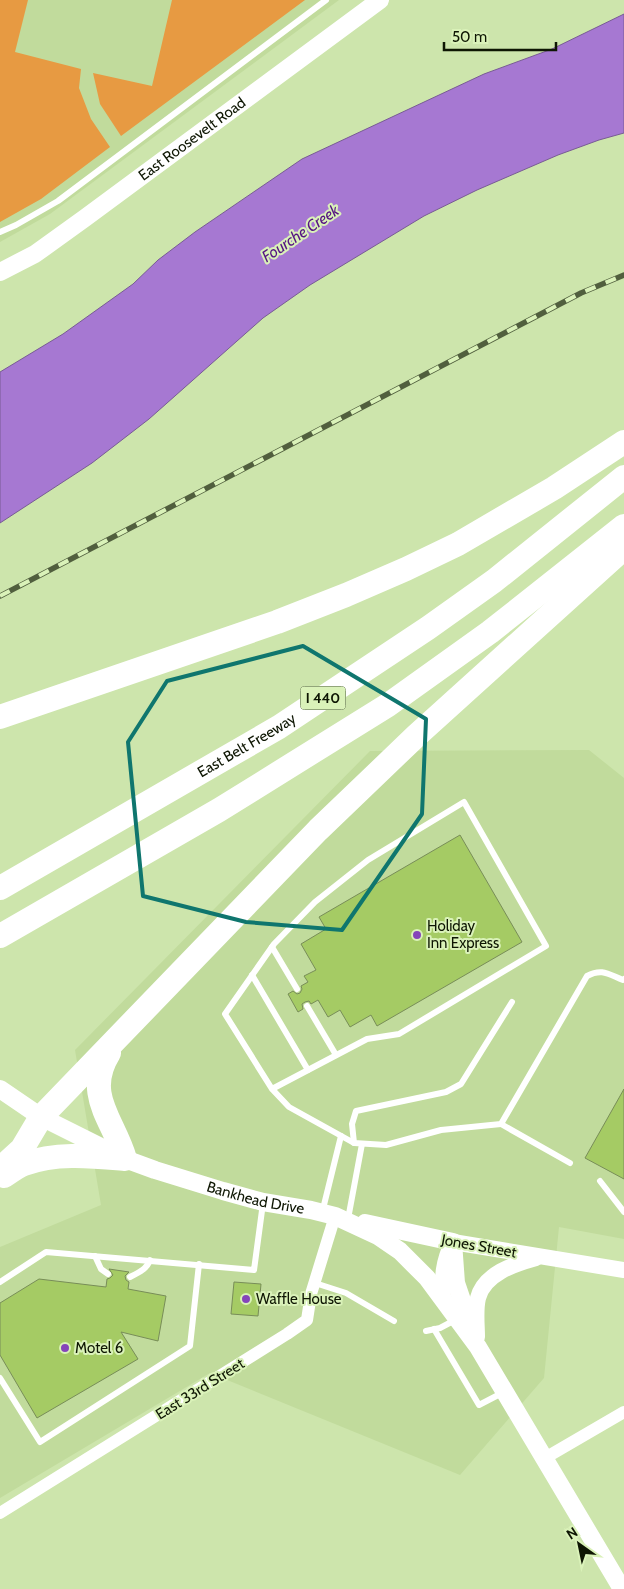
<svg xmlns="http://www.w3.org/2000/svg" width="624" height="1589" font-family="Cabin,sans-serif">
<style>
.built{fill:#c1db9c}
.green{fill:#e79a42}
.water{fill:#a678d2;stroke:#785b94}
.building{fill:#a5cb64;stroke:#788d58}
.lines{fill:none;stroke-linecap:round;stroke-linejoin:round}
.service{stroke:#fff;stroke-width:6}
.minor{stroke:#fff;stroke-width:12}
.tertiary{stroke:#fff;stroke-width:16}
.secondary{stroke:#fff;stroke-width:18}
.motorway{stroke:#fff;stroke-width:24}
.rail-casing{stroke:#515f3e;stroke-width:5.5}
.rail{stroke:#daf2b9;stroke-width:4;stroke-dasharray:11;stroke-linecap:butt}
.marked{fill:none;stroke:#0f766e;stroke-width:4;stroke-linejoin:round}
.poi-dot{fill:#8545ba;stroke:#daf2b9;stroke-width:2}
.labels{text-anchor:middle;stroke-width:4;stroke-linejoin:round;paint-order:stroke}
.shield{fill:#daf2b9;stroke:#4b583a;stroke-width:1}
.shield-label{font-size:14px;font-weight:bold;fill:#0e1603}
.street-label{font-size:15px;fill:#0e1603;stroke:#daf2b9}
.poi-label{font-size:15px;fill:#0e1603;stroke:#daf2b9;text-anchor:start}
.water-label{font-size:16px;font-style:italic;fill:#551482;stroke:#daf2b9}
</style>
<rect width="100%" height="100%" fill="#cde5ac"/>
<!-- built -->
<g class="built">
<polygon points="0,0 339,0 50,214 0,242"/>
<polygon points="589,750 624,778 624,1239 559,1227 544,1378 460,1475 210,1373 0,1498 0,1247 101,1205 75,1050 370,751"/>
</g>
<!-- green -->
<g class="green">
<polygon points="0,0 28,0 15,52 81,69 79,88 91,119 110,147 41,199 0,222"/>
<polygon points="172,0 305,0 121,136 100,104 93,73 152,86"/>
</g>
<!-- water -->
<polygon class="water" points="624,14 624,133 599,140 558,155 477,190 424,216 310,285 263,318 149,419 92,463 0,523 0,372 63,334 133,284 158,260 195,232 302,159 484,74 552,49"/>
<!-- building -->
<g class="building">
<polygon points="460,835 522,942 377,1026 371,1015 350,1027 340,1010 328,1017 318,1000 311,1004 309,1001 305,1002 302,1004 303,1009 298,1012 288,994 293,991 297,994 300,993 302,989 301,986 308,982 304,976 316,970 301,944 326,929 319,917"/>
<polygon points="624,1089 624,1179 585,1158"/>
<polygon points="109,1269 129,1272 125,1276 126,1280 129,1282 128,1289 166,1296 158,1341 121,1332 138,1359 37,1418 0,1355 0,1303 39,1279 106,1287 107,1279 110,1278 113,1275"/>
<polygon points="234,1282 261,1284 258,1316 231,1314"/>
</g>
<g class="lines">
<!-- service -->
<g class="service">
<polyline points="0,232 16,225 58,201 326,0"/>
<polyline points="272,947 297,989"/>
<polyline points="252,975 308,1070"/>
<polyline points="307,1006 336,1055"/>
<path d="M272 1089 367 1039 399 1034 546 946 464 802 368 860 315 902 274 944 225 1014 272 1089 289 1107 354 1143 386 1145 441 1130 501 1124 587 976C602 968 608 974 623 980L624 979"/>
<polyline points="501,1124 570,1163"/>
<polyline points="354,1143 352,1124 356,1111 446,1092 461,1084 512,1002"/>
<polyline points="600,1181 624,1212"/>
<polyline points="322,1213 341,1136"/>
<polyline points="348,1219 362,1144"/>
<polyline points="95,1256 101,1269 108,1274"/>
<path d="M130 1277C138 1273 147 1269 150 1260"/>
<polyline points="0,1282 46,1252 254,1270 263,1203"/>
<polyline points="315,1283 346,1293 394,1321"/>
<polyline points="434,1329 479,1405 504,1392"/>
<polyline points="426,1331 440,1328 457,1319"/>
<polyline points="0,1378 40,1442 190,1346 199,1264"/>
</g>
<!-- minor -->
<g class="minor">
<polyline points="545,1458 624,1412"/>
<polyline points="0,1513 287,1334 307,1320 311,1294 335,1216"/>
</g>
<!-- tertiary -->
<g class="tertiary">
<path d="M443 1299C442 1278 443 1261 453 1242L624 1270"/>
<path d="M477 1337C477 1325 475 1310 478 1298 484 1274 514 1264 536 1258"/>
</g>
<!-- secondary -->
<g class="secondary">
<path id="s1" d="M0 272 35 254 85 218 380 0"/>
<path id="s2" d="M0 1089 41 1117 125 1159 155 1170 223 1191 263 1202 311 1210 335 1216 378 1236 400 1251 427 1278 478 1347 622 1589"/>
<polyline points="365,1223 453,1242 456,1283 472,1330"/>
</g>
<!-- motorway -->
<g class="motorway">
<polyline points="0,717 277,622 346,595 406,569 458,544 554,488 624,442"/>
<path id="s3" d="M0 888 279 727 428 628 494 581 624 477"/>
<polyline points="0,936 219,810 388,705 490,632 624,526"/>
<polyline points="0,1169 22,1149 41,1117 318,830 416,736 624,548"/>
<path d="M4 1176C10 1172 17 1167 24 1164 56 1152 92 1156 125 1159 114 1120 83 1095 109 1053"/>
</g>
<defs>
<polyline id="rail" points="0,596 581,293 624,275"/>
</defs>
<!-- rail casing -->
<use href="#rail" class="rail-casing"/>
<!-- rail -->
<use href="#rail" class="rail"/>
</g>
<!-- marked area -->
<path class="marked" d="M303 646 426 719 422 814 342 930 246 922 143 896 128 742 167 681Z"/>
<!-- markers -->
<g class="poi-dot">
<circle cx="417" cy="935" r="5"/>
<circle cx="246" cy="1299" r="5"/>
<circle cx="65" cy="1348" r="5"/>
</g>
<g class="labels">
<!-- shield labels -->
<rect class="shield" x="300.5" y="686.5" width="45" height="23" rx="4"/>
<g class="shield-label">
<text x="323" y="703">I 440</text>
</g>
<!-- street labels -->
<g class="street-label">
<text dy="5" stroke="none"><textPath href="#s1" startOffset="234">East Roosevelt Road</textPath></text>
<text dy="5" stroke="none"><textPath href="#s3" startOffset="285">East Belt Freeway</textPath></text>
<text dy="5" stroke="none"><textPath href="#s2" startOffset="280">Bankhead Drive</textPath></text>
<text transform="translate(479 1246) rotate(10)" y="5">Jones Street</text>
<text transform="translate(200 1389) rotate(-32)" y="5">East 33rd Street</text>
</g>
<!-- poi labels -->
<g class="poi-label">
<text x="427" y="931">Holiday<tspan x="427" dy="17">Inn Express</tspan></text>
<text x="256" y="1304">Waffle House</text>
<text x="75" y="1353">Motel 6</text>
</g>
<!-- water labels -->
<g class="water-label">
<text transform="translate(300 233) rotate(-34)" y="6">Fourche Creek</text>
</g>
</g>
<!-- north arrow -->
<g transform="translate(579 1544) rotate(327)" stroke="#daf2b9" stroke-width="4" paint-order="stroke">
<path d="M0-4L9 19L0 12L-9 19Z" fill="#0e1603"/>
<text y="-8" font-size="14" font-weight="bold" text-anchor="middle" fill="#0e1603">N</text>
</g>
<!-- scale -->
<path d="M444 42v8h112v-8" fill="none" stroke="#0e1603" stroke-width="2.5"/>
<text x="452" y="42" font-size="15" fill="#0e1603" stroke="#daf2b9" stroke-width="4" paint-order="stroke">50 m</text>
</svg>
